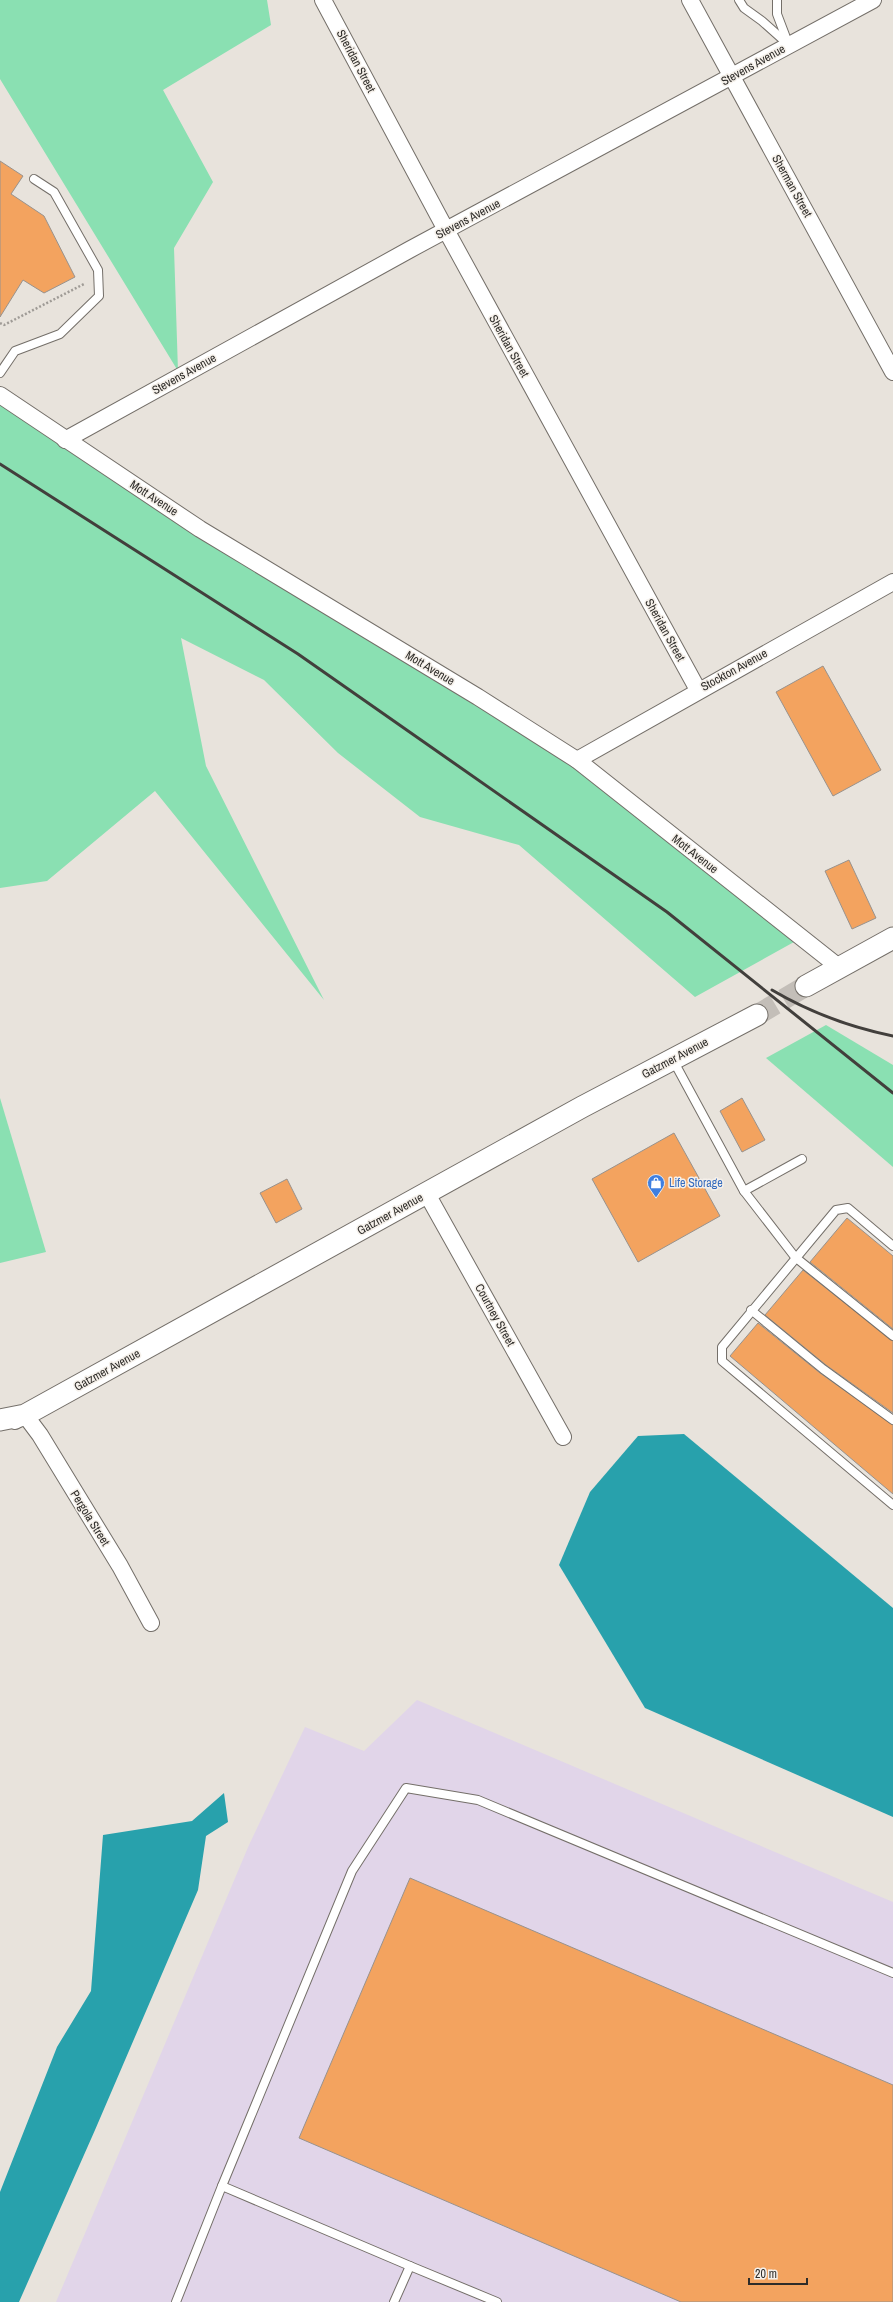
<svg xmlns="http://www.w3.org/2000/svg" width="893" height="2302" font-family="'Archivo Narrow',sans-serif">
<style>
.industrial{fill:#e1d5e9}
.green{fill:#8ae0b2}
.water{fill:#28a1ac}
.building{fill:#f3a35f;stroke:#98928d}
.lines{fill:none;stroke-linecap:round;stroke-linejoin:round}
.tertiary-tunnel{stroke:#c3beb8;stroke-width:21;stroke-dasharray:21 10;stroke-linecap:butt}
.service-casing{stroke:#746f69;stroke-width:10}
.minor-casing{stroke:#746f69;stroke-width:18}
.tertiary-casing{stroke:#746f69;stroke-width:23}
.path{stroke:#9f9b96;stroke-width:2.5;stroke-dasharray:2 2;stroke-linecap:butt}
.service{stroke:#fff;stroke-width:8}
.minor{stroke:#fff;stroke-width:16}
.tertiary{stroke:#fff;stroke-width:21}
.rail{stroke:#423f3c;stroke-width:3}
.labels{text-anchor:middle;stroke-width:3;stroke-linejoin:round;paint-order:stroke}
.street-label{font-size:12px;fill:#2e2c29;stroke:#f5f0ea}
.shop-label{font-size:12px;fill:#366cbe;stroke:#f5f0ea;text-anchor:start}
</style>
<rect width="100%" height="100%" fill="#e8e3dc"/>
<!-- industrial -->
<polygon class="industrial" points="417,1700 893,1902 893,2302 56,2302 249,1845 305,1727 364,1751"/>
<!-- green -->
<g class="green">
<polygon points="0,0 267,0 271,25 163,90 213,182 174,248 178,371 0,79"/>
<polygon points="0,395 578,765 794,942 695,997 519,845 420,817 338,753 264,680 181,638 206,766 324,1000 155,791 47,881 0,888"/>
<polygon points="826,1025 893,1065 893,1167 766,1058"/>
<polygon points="0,1098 46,1252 0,1263"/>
</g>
<!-- water -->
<g class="water">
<polygon points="684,1434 893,1608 893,1817 645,1708 559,1565 590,1492 638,1436"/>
<polygon points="224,1793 228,1822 206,1836 198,1890 95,2130 19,2302 0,2302 0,2192 57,2047 91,1991 103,1835 192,1821"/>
</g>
<!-- building -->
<g class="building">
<polygon points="0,161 23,176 11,194 44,216 75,277 44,293 23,280 0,317"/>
<polygon points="823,666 881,770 833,796 776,692"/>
<polygon points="849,860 876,918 852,929 825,871"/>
<polygon points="742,1098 765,1140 742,1152 720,1111"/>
<polygon points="674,1133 720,1216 638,1262 592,1179"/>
<polygon points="287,1179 302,1209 276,1223 260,1193"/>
<polygon points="847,1218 893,1256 893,1329 810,1262"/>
<polygon points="803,1270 893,1341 893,1413 826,1365 765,1315"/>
<polygon points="758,1323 820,1373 893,1425 893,1494 730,1356"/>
<polygon points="410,1878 893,2085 893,2302 681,2302 299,2138"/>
</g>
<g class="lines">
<!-- tertiary-tunnel -->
<polyline class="tertiary-tunnel" points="757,1015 806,986"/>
<defs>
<g id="service">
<polyline points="739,0 744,8 762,21 789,45"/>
<polyline points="777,0 777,14 788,43"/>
<polyline points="0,373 15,351 60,334 99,296 98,270 54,192 34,179"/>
<polyline points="673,1060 744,1191 802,1159"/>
<polyline points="744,1191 795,1257 893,1336"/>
<polyline points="893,1246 848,1208 836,1210 722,1347 722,1361 893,1505"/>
<polyline points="751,1310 823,1369 893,1420"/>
<polyline points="410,2266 222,2186 352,1871 406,1788 478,1800 893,1973"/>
<polyline points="176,2302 222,2186"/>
<polyline points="394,2302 410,2266 497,2302"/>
</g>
<g id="minor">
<polyline points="323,0 446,230 698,690"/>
<polyline points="690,0 893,372"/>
<polyline points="0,395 200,529 478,697 577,760 840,968"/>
<polyline points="65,440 409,250 873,0"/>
<polyline points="577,760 893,582"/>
<polyline points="427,1194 563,1437"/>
<polyline points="15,1421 25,1415 40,1435 120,1566 151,1623"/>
</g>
<g id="tertiary">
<polyline points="806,986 893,938"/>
<polyline points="0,1420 25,1415 582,1107 757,1015"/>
</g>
</defs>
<!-- service casing -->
<use href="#service" class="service-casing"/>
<!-- minor casing -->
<use href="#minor" class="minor-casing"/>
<!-- tertiary casing -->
<use href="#tertiary" class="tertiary-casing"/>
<!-- path -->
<polyline class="path" points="0,323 4,325 84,284"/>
<!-- service -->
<use href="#service" class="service"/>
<!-- minor -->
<use href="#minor" class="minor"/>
<!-- tertiary -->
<use href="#tertiary" class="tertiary"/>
<!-- rail -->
<g class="rail">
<polyline points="0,464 298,654 667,912 893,1093"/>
<path d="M772 990C811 1013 849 1027 893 1036"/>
</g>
</g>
<!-- icons -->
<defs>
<symbol id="shop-pin" viewBox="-11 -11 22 30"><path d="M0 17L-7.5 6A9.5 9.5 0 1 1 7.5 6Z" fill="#3f7fe0" stroke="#f5f0ea"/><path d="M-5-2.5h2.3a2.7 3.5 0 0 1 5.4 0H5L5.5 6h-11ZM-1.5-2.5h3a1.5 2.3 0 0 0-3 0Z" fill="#fff"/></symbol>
</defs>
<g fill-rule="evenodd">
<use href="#shop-pin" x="646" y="1173" width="20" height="27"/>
</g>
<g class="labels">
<!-- street labels -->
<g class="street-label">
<text transform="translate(356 61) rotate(62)" y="4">Sheridan Street</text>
<text transform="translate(753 65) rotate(-29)" y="4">Stevens Avenue</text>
<text transform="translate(792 186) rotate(61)" y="4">Sherman Street</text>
<text transform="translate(468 219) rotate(-28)" y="4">Stevens Avenue</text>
<text transform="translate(509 346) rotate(61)" y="4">Sheridan Street</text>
<text transform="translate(184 374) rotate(-29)" y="4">Stevens Avenue</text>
<text transform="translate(154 498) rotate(33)" y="4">Mott Avenue</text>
<text transform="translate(665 630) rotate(61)" y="4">Sheridan Street</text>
<text transform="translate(430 668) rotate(31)" y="4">Mott Avenue</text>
<text transform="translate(734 670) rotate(-29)" y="4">Stockton Avenue</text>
<text transform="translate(695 854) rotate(38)" y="4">Mott Avenue</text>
<text transform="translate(675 1058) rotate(-28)" y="4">Gatzmer Avenue</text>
<text transform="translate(390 1214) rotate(-29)" y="4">Gatzmer Avenue</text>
<text transform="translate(495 1315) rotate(61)" y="4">Courtney Street</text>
<text transform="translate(107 1370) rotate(-29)" y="4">Gatzmer Avenue</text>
<text transform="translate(90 1518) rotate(58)" y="4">Pergola Street</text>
</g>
<!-- shop labels -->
<g class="shop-label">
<text x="669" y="1187">Life Storage</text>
</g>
</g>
<!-- scale -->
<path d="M749 2278v6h58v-6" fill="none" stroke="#2e2c29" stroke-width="2"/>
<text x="755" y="2278" font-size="12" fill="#2e2c29" stroke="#f5f0ea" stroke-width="3" paint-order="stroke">20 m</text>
</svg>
